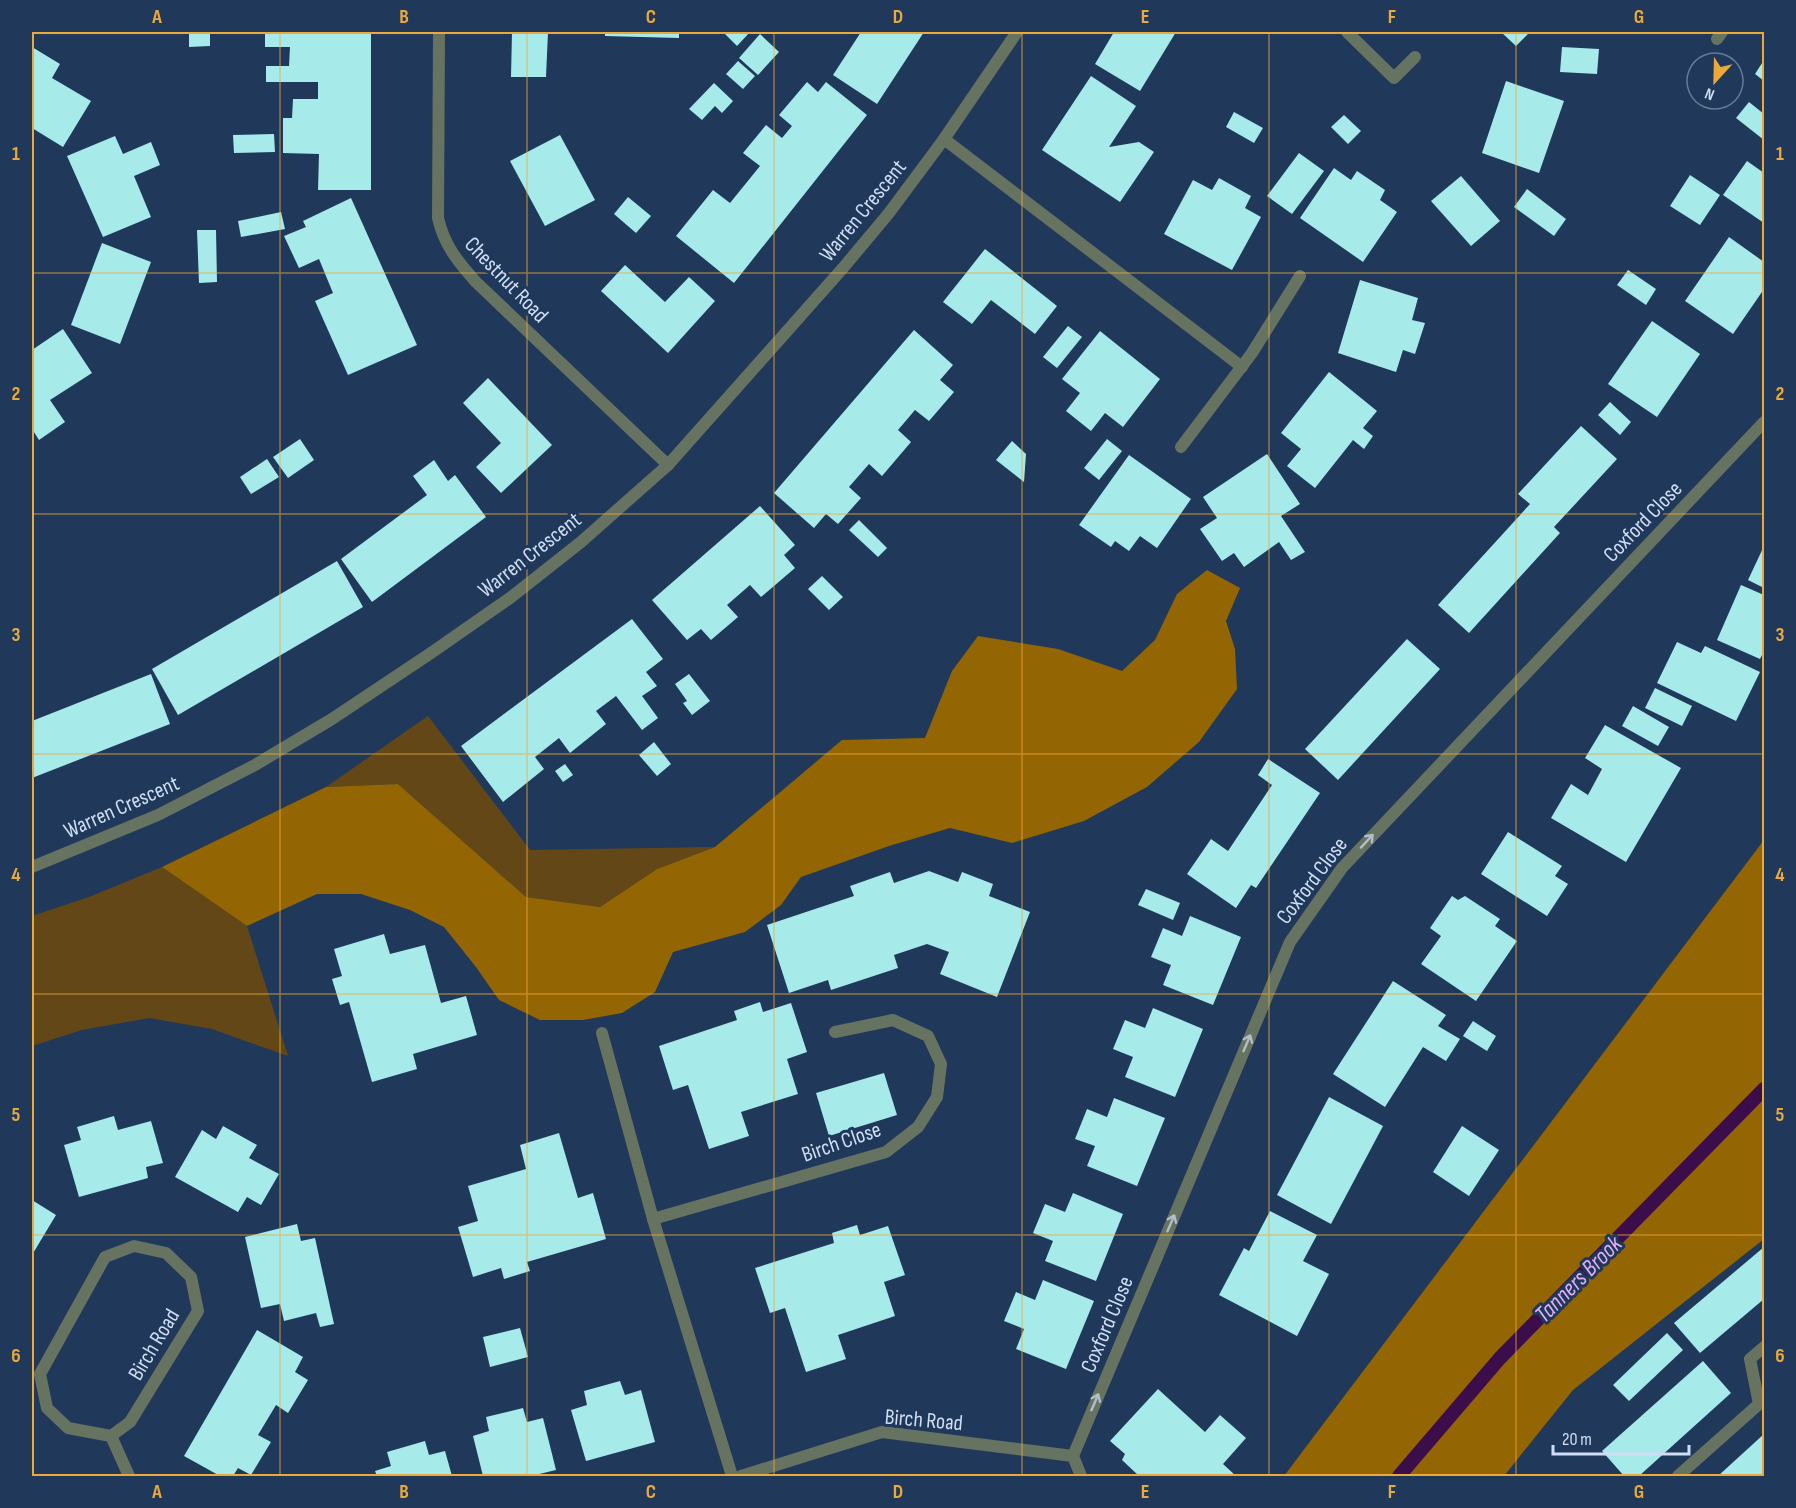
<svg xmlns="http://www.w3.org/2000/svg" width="1796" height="1508" font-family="'Sofia Sans Condensed',sans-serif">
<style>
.green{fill:#644716}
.forest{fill:#946503}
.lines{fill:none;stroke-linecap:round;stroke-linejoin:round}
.stream{stroke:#3c0d4b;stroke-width:14}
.building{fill:#a6eaea}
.service{stroke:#677361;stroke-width:12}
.minor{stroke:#677361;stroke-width:12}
.oneway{stroke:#b0bec8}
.grid{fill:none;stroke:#eba93a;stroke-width:1.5;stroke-opacity:0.55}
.labels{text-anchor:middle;stroke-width:6;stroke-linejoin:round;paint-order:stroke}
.street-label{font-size:22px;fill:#cfdef4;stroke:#20395b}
.water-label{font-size:24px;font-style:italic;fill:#e3aff8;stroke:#20395b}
.neatline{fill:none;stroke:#eba93a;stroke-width:2}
.grid-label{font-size:20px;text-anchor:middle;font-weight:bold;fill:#eba93a}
</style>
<rect width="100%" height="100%" fill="#20395b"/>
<!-- green -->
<g class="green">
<polygon points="428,716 530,850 715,847 657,869 600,907 526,897 398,784 326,787"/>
<polygon points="162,867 247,926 288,1056 212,1029 149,1018 82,1030 32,1046 32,916 89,897"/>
</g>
<!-- forest -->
<g class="forest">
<polygon points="1207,570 1240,588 1226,621 1235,649 1237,689 1199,742 1147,787 1084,821 1012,843 950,828 889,846 801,877 781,905 745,932 673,952 655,992 622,1013 583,1020 540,1020 499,1000 476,967 444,927 410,910 361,894 317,894 247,926 162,867 326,787 398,784 526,897 600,907 657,869 715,847 842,740 925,738 952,671 978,636 1058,649 1122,671 1155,640 1177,594"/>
<polygon points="1764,840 1764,1239 1573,1390 1504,1476 1284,1476"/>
</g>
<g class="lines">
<!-- stream -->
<polyline class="stream" points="1399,1476 1500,1358 1764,1089"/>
</g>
<!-- building -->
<g class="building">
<polygon points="189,32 210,32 210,46 189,47"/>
<polygon points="265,32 371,32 371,190 318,190 319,154 283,153 283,118 292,118 293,99 318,99 318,82 266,82 266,66 289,66 290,47 265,47"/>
<polygon points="512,32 548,32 546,77 511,77"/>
<polygon points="605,32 679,32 679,38 605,36"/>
<polygon points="723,32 750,32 737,46"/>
<polygon points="861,32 924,32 877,104 833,75"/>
<polygon points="1114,32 1176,32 1140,91 1095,64"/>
<polygon points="1501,32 1530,32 1516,46"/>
<polygon points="760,34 779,52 758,75 739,58"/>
<polygon points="32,47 60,64 52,78 91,101 63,147 32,128"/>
<polygon points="1562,47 1599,49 1597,74 1560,72"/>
<polygon points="1764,60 1764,81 1755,74"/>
<polygon points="738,61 755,76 743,89 726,74"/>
<polygon points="1091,76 1136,106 1109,147 1139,142 1154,152 1120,202 1042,150"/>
<polygon points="1506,81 1564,101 1539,173 1482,153"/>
<polygon points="807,82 818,92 826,82 867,115 734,283 676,236 713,190 730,203 760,166 743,153 766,125 782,138 792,126 779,115"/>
<polygon points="714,83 733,101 722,113 715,106 702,120 689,109"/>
<polygon points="1749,102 1764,114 1764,140 1736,118"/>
<polygon points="1234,112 1263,128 1254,143 1226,127"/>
<polygon points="1344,115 1361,131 1348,144 1331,127"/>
<polygon points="274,134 275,152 234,153 233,135"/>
<polygon points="560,135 595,200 545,226 510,161"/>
<polygon points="115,136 123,154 151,142 160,165 134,176 151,217 103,237 67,156"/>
<polygon points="1299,153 1324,171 1292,214 1267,196"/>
<polygon points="1747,161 1764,173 1764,223 1723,195"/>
<polygon points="1334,168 1351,180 1357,171 1385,190 1380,200 1397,212 1363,262 1300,218"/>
<polygon points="1690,175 1720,195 1700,225 1670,206"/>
<polygon points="1461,176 1500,221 1471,246 1431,201"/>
<polygon points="1219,178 1251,196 1245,208 1261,217 1232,270 1164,234 1193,180 1212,190"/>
<polygon points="1527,189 1566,219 1554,236 1514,207"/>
<polygon points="628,197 651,216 636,233 614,214"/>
<polygon points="351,198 417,345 348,375 315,301 333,293 319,259 299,268 284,236 306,227 303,221"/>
<polygon points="281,212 285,229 241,237 238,221"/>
<polygon points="197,230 216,230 217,282 199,283"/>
<polygon points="1729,237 1764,262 1764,289 1733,334 1685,301"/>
<polygon points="102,243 151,262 120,344 71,325"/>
<polygon points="985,249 1057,306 1035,334 991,300 972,324 943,302"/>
<polygon points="625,265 665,302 689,277 715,301 668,353 601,291"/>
<polygon points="1628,270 1656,289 1646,305 1617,285"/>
<polygon points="1360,280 1418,298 1412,320 1425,323 1415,354 1403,350 1396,372 1338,353"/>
<polygon points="1652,321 1700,354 1657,417 1608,384"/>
<polygon points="1068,326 1082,337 1057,368 1043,357"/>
<polygon points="63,329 92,373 50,400 65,422 39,440 32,429 32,350"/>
<polygon points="914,330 953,365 940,380 954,392 929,421 915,410 898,430 911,442 882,476 869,464 849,487 861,498 838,524 826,514 814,528 774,493"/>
<polygon points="1100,331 1160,379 1123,427 1105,413 1091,431 1066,411 1080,393 1062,379"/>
<polygon points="1329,372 1377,411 1363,428 1373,436 1364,449 1353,440 1315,488 1287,466 1301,449 1281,433"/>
<polygon points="488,378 552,445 501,493 476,467 501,443 463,403"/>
<polygon points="1610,402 1631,422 1620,435 1598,415"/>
<polygon points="1581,426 1617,459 1554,527 1560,533 1469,633 1438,605 1530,504 1518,494"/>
<polygon points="300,439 314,460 288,478 273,457"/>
<polygon points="1107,439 1122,451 1099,480 1084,468"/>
<polygon points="1012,441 1026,454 1024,482 996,460"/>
<polygon points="1267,454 1300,504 1281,516 1305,552 1291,560 1279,542 1244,567 1234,553 1222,561 1200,529 1217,518 1203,497"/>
<polygon points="1129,455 1191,499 1157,548 1140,536 1129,551 1115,541 1111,547 1079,525"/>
<polygon points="267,459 279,477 251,494 240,477"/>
<polygon points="434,460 448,481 455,475 486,517 372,602 341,559 427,495 413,476"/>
<polygon points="760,506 795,545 784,555 795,568 761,597 750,585 727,605 738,617 711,640 701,629 687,640 652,600"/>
<polygon points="859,520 887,548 878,557 849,530"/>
<polygon points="1764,546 1764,588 1748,580"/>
<polygon points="337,561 363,607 178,715 152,669"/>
<polygon points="822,576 843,597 829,610 808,589"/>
<polygon points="1741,585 1764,595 1764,656 1762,655 1760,659 1717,640"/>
<polygon points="632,619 663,659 646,672 657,686 642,696 658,718 642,730 616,696 596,711 606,724 570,753 559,738 535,757 544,769 503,802 461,746"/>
<polygon points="1407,639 1440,669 1338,780 1305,749"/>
<polygon points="1677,642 1701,653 1705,646 1760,672 1736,721 1657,683"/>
<polygon points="151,674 170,724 32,778 32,721"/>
<polygon points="689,674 710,701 692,715 683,703 687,701 675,684"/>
<polygon points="1655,688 1692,706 1682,726 1645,708"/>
<polygon points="1633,706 1669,727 1658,746 1622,726"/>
<polygon points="1605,725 1681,768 1626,862 1551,818 1571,784 1588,795 1602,769 1585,758"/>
<polygon points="654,742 671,764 657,776 639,755"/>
<polygon points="1268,759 1320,793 1256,888 1251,885 1236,908 1187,874 1211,839 1228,851 1272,785 1258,775"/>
<polygon points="565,764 573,775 563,782 555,771"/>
<polygon points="1508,832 1562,866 1555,876 1568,884 1547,916 1481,874"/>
<polygon points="929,871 958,882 962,872 993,884 989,896 1030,912 997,997 940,974 949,952 927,944 894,955 898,968 831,990 828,980 789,993 767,925 854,896 850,886 890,872 894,883"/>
<polygon points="1146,889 1180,903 1173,920 1138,905"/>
<polygon points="1452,896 1458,900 1465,896 1500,919 1495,926 1517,941 1476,1001 1421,964 1441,936 1430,928"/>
<polygon points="1190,916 1241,937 1213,1005 1163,985 1171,965 1151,957 1163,928 1182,936"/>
<polygon points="384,934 390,954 425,945 441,1003 466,996 477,1035 413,1054 417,1069 372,1082 349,1002 340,1005 332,979 342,976 334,949"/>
<polygon points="1393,981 1446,1015 1438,1026 1460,1039 1446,1061 1423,1047 1385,1107 1333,1074"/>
<polygon points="760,1002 763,1012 791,1003 807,1052 787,1059 798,1094 741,1112 749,1136 709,1149 688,1085 673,1090 659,1046 737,1020 734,1011"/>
<polygon points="1153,1008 1203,1029 1175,1097 1125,1077 1133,1057 1113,1049 1125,1020 1145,1028"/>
<polygon points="1473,1021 1496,1036 1487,1051 1463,1036"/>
<polygon points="884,1073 897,1115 829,1136 816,1093"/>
<polygon points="1329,1097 1383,1126 1331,1224 1277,1195"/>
<polygon points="1114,1098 1165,1118 1137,1186 1087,1166 1095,1146 1075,1139 1087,1109 1107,1117"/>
<polygon points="114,1116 118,1130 151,1121 163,1163 146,1167 148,1178 79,1197 64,1145 81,1140 77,1127"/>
<polygon points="223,1126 257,1145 249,1158 279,1174 261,1205 247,1197 238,1212 175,1177 202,1130 216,1139"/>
<polygon points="1462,1126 1499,1150 1469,1196 1433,1172"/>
<polygon points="559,1133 578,1198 593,1193 606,1239 527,1262 530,1271 504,1279 501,1268 473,1277 458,1227 478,1221 468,1186 526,1169 520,1145"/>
<polygon points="1073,1193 1123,1214 1096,1281 1045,1261 1053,1241 1033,1233 1045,1204 1065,1212"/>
<polygon points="32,1200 56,1215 32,1255"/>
<polygon points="1270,1211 1317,1235 1303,1261 1329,1274 1297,1336 1219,1295 1244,1248 1249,1251"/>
<polygon points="297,1224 301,1241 315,1238 334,1324 320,1327 316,1313 284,1321 280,1304 261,1308 245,1237"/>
<polygon points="857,1225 860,1235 888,1226 905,1275 884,1282 895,1316 838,1335 846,1359 806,1372 785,1308 770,1313 755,1268 834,1243 832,1233"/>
<polygon points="1764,1247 1764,1299 1700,1353 1674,1323"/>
<polygon points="1043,1280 1094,1301 1066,1369 1016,1349 1024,1329 1004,1321 1016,1292 1035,1300"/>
<polygon points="520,1328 528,1357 490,1367 483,1337"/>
<polygon points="257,1330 303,1357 295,1372 308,1380 288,1413 276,1405 258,1435 271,1442 251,1475 238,1468 233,1476 220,1476 184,1456"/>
<polygon points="1667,1333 1683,1350 1629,1401 1613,1385"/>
<polygon points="1703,1361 1731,1393 1639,1476 1624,1476 1602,1451"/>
<polygon points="620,1381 625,1395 641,1390 655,1442 586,1461 571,1410 587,1405 584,1391"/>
<polygon points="1158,1389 1205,1432 1220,1415 1246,1438 1223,1464 1236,1476 1139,1476 1122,1460 1125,1454 1110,1441"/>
<polygon points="523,1408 527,1422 543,1418 556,1470 531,1476 483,1476 473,1436 489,1431 486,1417"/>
<polygon points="1764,1434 1764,1476 1718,1476"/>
<polygon points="425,1441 429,1455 445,1451 452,1476 377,1476 375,1471 391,1466 387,1452"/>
</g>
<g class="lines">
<!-- service -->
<g class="service">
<polyline points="1717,39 1722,32"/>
<polyline points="653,1219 886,1152 918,1127 937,1097 941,1064 928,1036 893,1020 835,1032"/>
<polyline points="1678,1476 1759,1404 1750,1359 1764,1347"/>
</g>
<!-- minor -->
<g class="minor">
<path d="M439 32 438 218C444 245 458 262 476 282L668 465"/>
<polyline points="1347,32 1394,78 1415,57"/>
<polyline points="944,139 1242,367"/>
<polyline points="1181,447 1252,353 1300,276"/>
<polyline points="32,867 158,815 255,765 332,719 431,653 510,598 581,542 668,465 843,268 889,213 944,139 1017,32"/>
<polyline points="602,1033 653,1219 732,1476"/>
<polygon points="134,1246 166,1253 191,1277 198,1311 130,1422 111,1436 68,1428 47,1408 40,1374 105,1257"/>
<polyline points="111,1436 129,1476"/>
<polyline points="741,1476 882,1432 1073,1456"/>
<polyline points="1081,1476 1073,1456 1290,942 1342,868 1764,422"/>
</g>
</g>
<!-- one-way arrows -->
<defs><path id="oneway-shaft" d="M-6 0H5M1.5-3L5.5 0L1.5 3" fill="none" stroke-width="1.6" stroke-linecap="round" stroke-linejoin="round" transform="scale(1.5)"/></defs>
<g class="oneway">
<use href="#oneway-shaft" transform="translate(1367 841) rotate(-47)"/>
<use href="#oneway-shaft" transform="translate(1247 1043) rotate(-67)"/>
<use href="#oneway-shaft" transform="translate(1171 1223) rotate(-67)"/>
<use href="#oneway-shaft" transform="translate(1095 1402) rotate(-67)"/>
</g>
<!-- grid -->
<path class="grid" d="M280 32V1476M527 32V1476M774 32V1476M1022 32V1476M1269 32V1476M1516 32V1476M32 273H1764M32 514H1764M32 754H1764M32 994H1764M32 1235H1764"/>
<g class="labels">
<!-- street labels -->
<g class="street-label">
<text transform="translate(862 210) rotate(-51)" y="8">Warren Crescent</text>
<text transform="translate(507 279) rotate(46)" y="8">Chestnut Road</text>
<text transform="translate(1642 521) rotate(-46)" y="8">Coxford Close</text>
<text transform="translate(529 554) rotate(-38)" y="8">Warren Crescent</text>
<text transform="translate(121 806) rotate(-24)" y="8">Warren Crescent</text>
<text transform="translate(1311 880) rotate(-53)" y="8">Coxford Close</text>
<text transform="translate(841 1141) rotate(-19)" y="8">Birch Close</text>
<text transform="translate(1106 1324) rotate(-67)" y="8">Coxford Close</text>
<text transform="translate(153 1344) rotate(-59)" y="8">Birch Road</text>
<text transform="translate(924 1419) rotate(5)" y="8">Birch Road</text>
</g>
<!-- water labels -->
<g class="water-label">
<text transform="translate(1578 1279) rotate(-45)" y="8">Tanners Brook</text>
</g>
</g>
<!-- border -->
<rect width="1796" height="1508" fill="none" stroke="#20395b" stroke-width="66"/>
<!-- north arrow -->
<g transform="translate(1715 81) rotate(202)"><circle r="28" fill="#20395b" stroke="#667b98" stroke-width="1.5"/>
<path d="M0-4.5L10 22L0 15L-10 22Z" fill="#eba93a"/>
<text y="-9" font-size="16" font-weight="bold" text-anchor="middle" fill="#cfdef4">N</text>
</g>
<!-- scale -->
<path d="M1553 1445v9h136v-9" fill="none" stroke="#cfdef4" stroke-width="3"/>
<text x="1562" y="1445" font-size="18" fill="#cfdef4" stroke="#20395b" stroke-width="4.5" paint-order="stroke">20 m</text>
<rect x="33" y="33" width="1730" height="1442" class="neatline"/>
<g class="grid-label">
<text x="157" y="23">A</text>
<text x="404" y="23">B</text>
<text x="651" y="23">C</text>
<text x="898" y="23">D</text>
<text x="1145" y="23">E</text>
<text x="1392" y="23">F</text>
<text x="1639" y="23">G</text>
<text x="16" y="160">1</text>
<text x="1780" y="160">1</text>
<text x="16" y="400">2</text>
<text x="1780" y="400">2</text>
<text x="16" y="641">3</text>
<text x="1780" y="641">3</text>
<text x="16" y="881">4</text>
<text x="1780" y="881">4</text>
<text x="16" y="1121">5</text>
<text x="1780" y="1121">5</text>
<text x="16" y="1362">6</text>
<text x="1780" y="1362">6</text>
<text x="157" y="1498">A</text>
<text x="404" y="1498">B</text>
<text x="651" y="1498">C</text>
<text x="898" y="1498">D</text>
<text x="1145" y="1498">E</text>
<text x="1392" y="1498">F</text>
<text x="1639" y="1498">G</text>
</g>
</svg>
